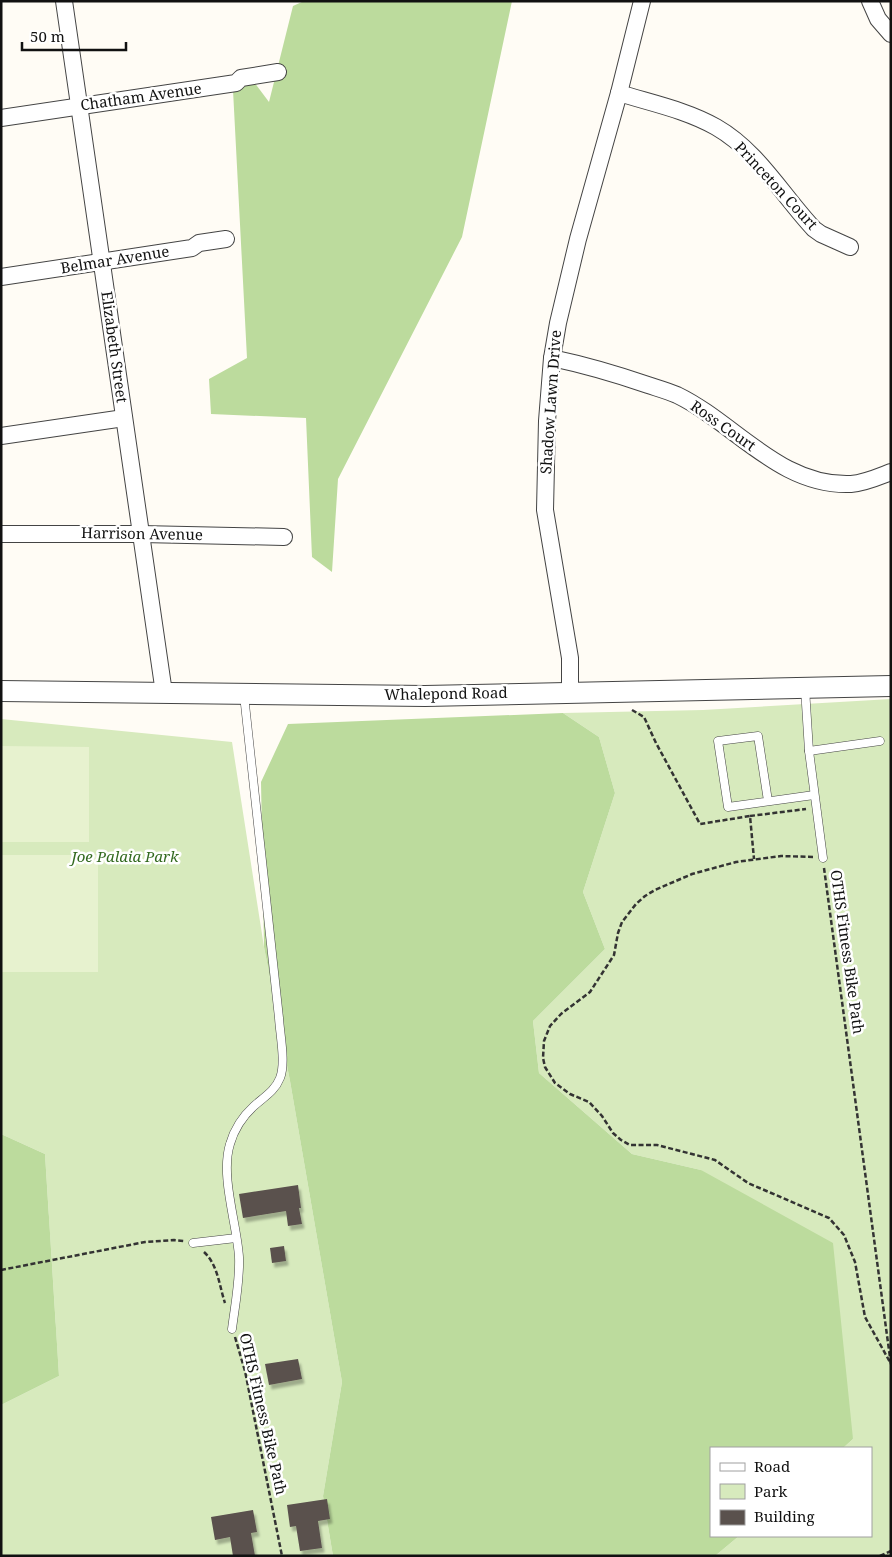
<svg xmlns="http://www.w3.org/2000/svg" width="892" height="1557" font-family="'Noto Serif',serif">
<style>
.green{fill:#d7eabd}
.forest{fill:#bcdb9d}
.pitch{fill:#e7f2cf}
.building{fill:#5a514d;filter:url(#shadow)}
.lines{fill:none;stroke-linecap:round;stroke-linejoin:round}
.service-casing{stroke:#444;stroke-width:9}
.minor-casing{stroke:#444;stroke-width:18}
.tertiary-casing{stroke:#444;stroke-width:22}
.path{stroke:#333;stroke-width:2.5;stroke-dasharray:5 2.5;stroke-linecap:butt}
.service{stroke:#fff;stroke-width:8}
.minor{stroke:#fff;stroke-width:16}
.tertiary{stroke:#fff;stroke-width:20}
.labels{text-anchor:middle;stroke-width:5;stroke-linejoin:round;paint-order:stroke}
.street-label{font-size:15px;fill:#111;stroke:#fff}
.park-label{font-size:15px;font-style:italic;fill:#336a20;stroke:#fff}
</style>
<defs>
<filter id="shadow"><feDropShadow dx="2.5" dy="4.5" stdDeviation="1" flood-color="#0004"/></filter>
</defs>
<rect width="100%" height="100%" fill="#fffcf5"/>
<!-- green -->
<g class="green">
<polygon points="891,699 891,1556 715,1556 739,1536 871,1536 871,1448 843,1448 853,1439 701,1170 632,1154 539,1073 533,1021 605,949 583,892 615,793 599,737 563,713 703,710"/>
<polygon points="1,719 232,742 264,947 290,1081 342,1382 323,1496 333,1556 1,1556 1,1405 59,1376 45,1154 1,1134"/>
</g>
<!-- forest -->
<g class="forest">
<polygon points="304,1 512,1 462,237 338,479 332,572 312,557 306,418 211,414 209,379 247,358 233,90 248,74 269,102 293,6"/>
<polygon points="563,713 599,737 615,793 583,892 605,949 533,1021 539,1073 632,1154 701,1170 833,1243 853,1439 843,1448 711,1448 711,1536 739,1536 715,1556 333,1556 323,1496 342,1382 290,1081 264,947 261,782 288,724"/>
<polygon points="1,1134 45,1154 59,1376 1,1405"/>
</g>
<!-- pitch -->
<g class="pitch">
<polygon points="1,746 89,747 89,842 1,842"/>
<rect x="1" y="855" width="97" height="117"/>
</g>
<!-- building -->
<g class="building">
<polygon points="298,1185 301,1208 299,1208 302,1224 288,1226 286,1211 243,1218 239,1194"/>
<polygon points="284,1246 286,1261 272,1263 270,1248"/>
<polygon points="298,1359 302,1379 269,1385 265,1364"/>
<polygon points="327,1499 330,1519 318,1521 322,1548 300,1551 296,1526 290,1527 287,1505"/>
<polygon points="253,1510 257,1532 251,1533 255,1556 233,1556 230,1537 215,1540 211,1517"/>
</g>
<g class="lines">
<defs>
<g id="service">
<polyline points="805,688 809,751 823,858"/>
<polyline points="809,751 880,741"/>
<polyline points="768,801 758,736 718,741 728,807 814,795"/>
<polyline points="193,1243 236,1238"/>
<path d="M232 1329C235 1305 240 1281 239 1257 237 1224 220 1176 230 1144 234 1130 243 1116 254 1106 264 1097 275 1091 280 1078 286 1063 280 1035 279 1018L244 695"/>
</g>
<g id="minor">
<polyline points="64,1 164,693"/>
<polyline points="870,1 878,19 891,34"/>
<path d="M619 93C651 103 686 110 716 127 758 151 782 195 814 229L821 234 850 247"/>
<polyline points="1,118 236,83 241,78 278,72"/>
<polyline points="1,277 192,248 199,243 226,239"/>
<path d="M552 358C585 365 616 374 648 385 657 388 668 391 677 395 735 423 780 487 851 484 865 483 878 477 891 472"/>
<polyline points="1,436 124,418"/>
<polyline points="1,534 141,534 284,537"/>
<polyline points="570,692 570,658 545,510 547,421 552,358 558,323 578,239 619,93 642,1"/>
</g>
<polyline id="tertiary" points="1,691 425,696 891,686"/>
</defs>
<!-- service casing -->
<use href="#service" class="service-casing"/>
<!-- minor casing -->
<use href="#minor" class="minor-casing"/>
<!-- tertiary casing -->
<use href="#tertiary" class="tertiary-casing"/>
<!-- path -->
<g class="path">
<polyline points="632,710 644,717 656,743 700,824 750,816 754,859"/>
<polyline points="750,816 806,809"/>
<polyline points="813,857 781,856 736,862 692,874 655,890 645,896 636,904 622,922 618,933 614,955 590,992 561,1014 550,1026 544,1041 543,1058 545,1067 555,1083 570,1094 589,1102 602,1116 613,1133 621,1140 630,1145 657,1145 715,1160 748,1183 829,1218 844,1235 855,1262 865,1317 891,1364"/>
<polyline points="824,868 891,1365"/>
<path d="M204 1252C218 1265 219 1285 225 1303"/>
<polyline points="1,1270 145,1242 174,1240 184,1241"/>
<polyline points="235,1337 245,1371 282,1556"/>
<polyline points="880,1556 891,1551"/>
</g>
<!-- service -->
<use href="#service" class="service"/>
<!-- minor -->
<use href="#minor" class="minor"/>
<!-- tertiary -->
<use href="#tertiary" class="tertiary"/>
</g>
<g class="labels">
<!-- street labels -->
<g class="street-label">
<text transform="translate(141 97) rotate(-8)" y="5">Chatham Avenue</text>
<text transform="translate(776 186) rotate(47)" y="5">Princeton Court</text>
<text transform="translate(115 260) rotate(-9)" y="5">Belmar Avenue</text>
<text transform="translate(114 347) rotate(82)" y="5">Elizabeth Street</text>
<text transform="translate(551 402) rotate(-86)" y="5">Shadow Lawn Drive</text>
<text transform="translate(723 426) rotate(35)" y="5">Ross Court</text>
<text transform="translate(142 534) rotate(1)" y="5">Harrison Avenue</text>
<text transform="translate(446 694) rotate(-1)" y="5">Whalepond Road</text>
<text transform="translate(847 952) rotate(82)" y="5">OTHS Fitness Bike Path</text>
<text transform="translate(263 1414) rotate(77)" y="5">OTHS Fitness Bike Path</text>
</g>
<!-- park labels -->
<g class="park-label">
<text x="125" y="862">Joe Palaia Park</text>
</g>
</g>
<!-- border -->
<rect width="892" height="1557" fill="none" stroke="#111111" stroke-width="5"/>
<!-- legend -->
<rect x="710" y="1447" width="162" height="90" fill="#ffffff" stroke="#a0a0a0"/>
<rect x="720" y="1463" width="25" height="8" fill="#ffffff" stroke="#a0a0a0"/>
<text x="754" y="1472" font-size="15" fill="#111111">Road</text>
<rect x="720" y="1484" width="25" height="15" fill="#d7eabd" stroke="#a0a0a0"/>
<text x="754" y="1497" font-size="15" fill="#111111">Park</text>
<rect x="720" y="1510" width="25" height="15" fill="#5a514d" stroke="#a0a0a0"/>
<text x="754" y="1522" font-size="15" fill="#111111">Building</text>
<!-- scale -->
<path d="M22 42v8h104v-8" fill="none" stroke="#111111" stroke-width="2.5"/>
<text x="30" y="42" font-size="15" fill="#111111" stroke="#ffffff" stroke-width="4" paint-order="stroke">50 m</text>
</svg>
